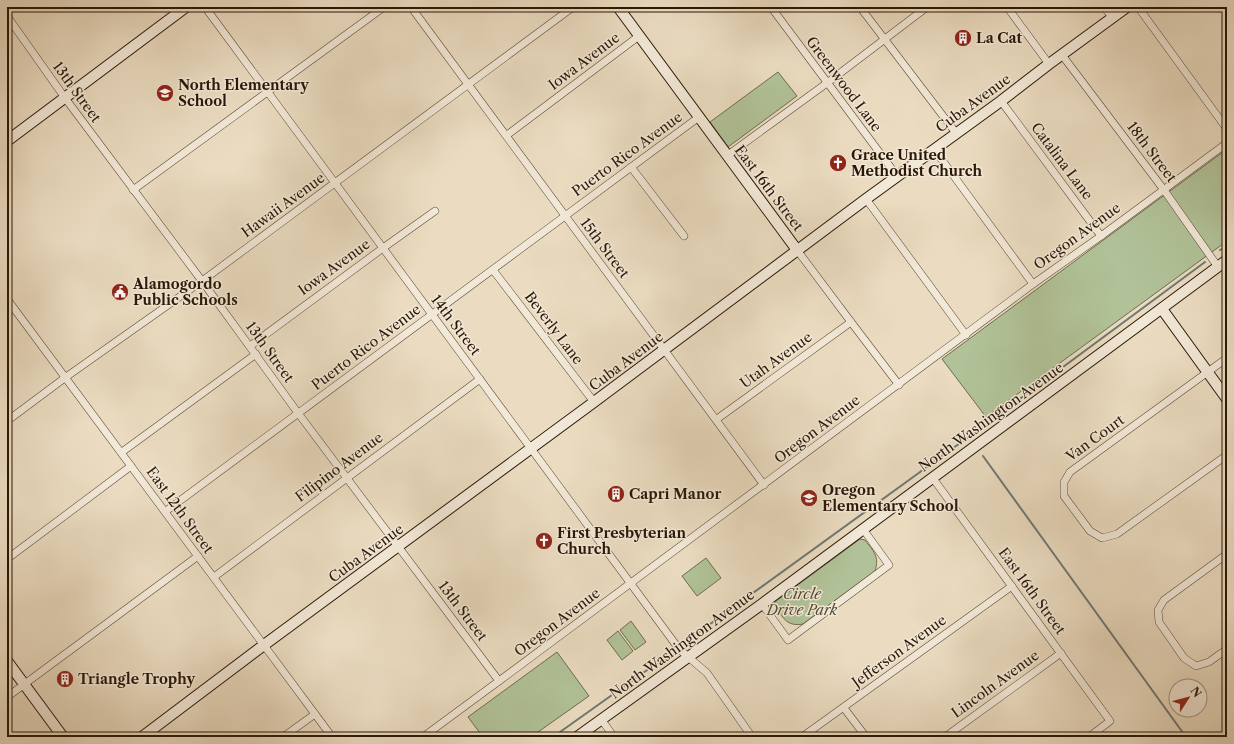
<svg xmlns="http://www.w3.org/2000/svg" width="1234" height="744" font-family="'Libre Caslon Text',serif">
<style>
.green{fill:#b1c298;stroke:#6d6c4f}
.water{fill:#9eb9bd;stroke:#6f7874}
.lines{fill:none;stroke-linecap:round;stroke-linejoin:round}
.stream{stroke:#6f7874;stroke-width:2}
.street-casing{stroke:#5a4835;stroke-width:8}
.secondary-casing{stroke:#291706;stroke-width:12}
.street{stroke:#f2e8d7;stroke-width:7}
.secondary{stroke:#f2e8d7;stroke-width:10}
.labels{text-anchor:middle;stroke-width:3;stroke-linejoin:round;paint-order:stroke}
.poi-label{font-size:14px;font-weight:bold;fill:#291706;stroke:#f2e8d7;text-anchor:start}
.street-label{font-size:14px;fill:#291706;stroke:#f2e8d7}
.park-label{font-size:14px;font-style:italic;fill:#524a32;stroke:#f2e8d7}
</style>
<rect width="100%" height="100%" fill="#ebdcc1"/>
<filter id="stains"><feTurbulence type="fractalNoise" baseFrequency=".005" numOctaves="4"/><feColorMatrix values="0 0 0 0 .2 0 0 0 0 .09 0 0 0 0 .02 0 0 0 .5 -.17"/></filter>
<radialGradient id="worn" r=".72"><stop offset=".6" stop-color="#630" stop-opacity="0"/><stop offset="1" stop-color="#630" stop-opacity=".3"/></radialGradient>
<!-- green -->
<g class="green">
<polygon points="778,72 797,96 728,147 710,122"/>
<polygon points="1227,149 1227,241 986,417 942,359"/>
<path d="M860 539 865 540C873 551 880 556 875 571L803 624C786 627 783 617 774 605L776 601Z"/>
<polygon points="706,558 721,578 697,596 682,576"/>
<polygon points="631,621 646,642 635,650 620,630"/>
<polygon points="618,631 633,651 622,660 607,640"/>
<polygon points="557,652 589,696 531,737 483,737 468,717"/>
</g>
<!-- water -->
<polygon class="water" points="614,487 620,497 616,500 608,491"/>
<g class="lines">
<!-- stream -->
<g class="stream">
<polyline points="1220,250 1227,246"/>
<polyline points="983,456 1186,737"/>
<polyline points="684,643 967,438 1205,262"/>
<polyline points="553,737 671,653"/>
</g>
<defs>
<g id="street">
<polyline points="205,7 679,649 707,673 752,737"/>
<polyline points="411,7 764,485"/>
<polyline points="771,7 897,176"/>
<polyline points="860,7 956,133"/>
<polyline points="1007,7 1049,64"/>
<polyline points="1104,7 1113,18"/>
<polyline points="1138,7 1227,129"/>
<polyline points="7,16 65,98 202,281 298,413 499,681"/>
<polyline points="1062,55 1164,190 1218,267"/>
<polyline points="1001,101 1101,236"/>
<polyline points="507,135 639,36"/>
<polyline points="934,149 1033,284"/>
<polyline points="728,155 827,83 927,7"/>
<polyline points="631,167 684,236"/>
<polyline points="133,190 384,7"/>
<polyline points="866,199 966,335"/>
<polyline points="797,250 851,322 899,385"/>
<polyline points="493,270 594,402"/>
<polyline points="7,299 332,737"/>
<polyline points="250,346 383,248 435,211"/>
<polyline points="1227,358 1070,472 1064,482 1064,496 1090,531 1102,538 1117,534 1227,455"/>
<polyline points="717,419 851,322"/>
<polyline points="7,421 66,377 202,281 573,7"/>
<polyline points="122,452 256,354"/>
<polyline points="932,477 1110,721 1089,737"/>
<polyline points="166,511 699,117"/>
<polyline points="1227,554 1164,600 1158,610 1159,622 1184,658 1196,666 1209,662 1227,649"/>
<polyline points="7,559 131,466"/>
<polyline points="214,577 480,379"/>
<polyline points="762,604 788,640 889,565 863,529"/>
<polyline points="7,697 198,556"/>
<polyline points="844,708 866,737"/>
<polyline points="601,719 614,737"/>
<polyline points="283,737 315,714"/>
<polyline points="423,737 499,681 1033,284 1101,236 1227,143"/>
<polyline points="802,737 1012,586"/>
<polyline points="945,737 1061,653"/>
</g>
<g id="secondary">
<polyline points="618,7 797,250"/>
<polyline points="7,141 186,7"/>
<polyline points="1162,309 1227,399"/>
<polyline points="7,661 63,737"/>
<polyline points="142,737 264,645 594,402 866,199 1001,101 1049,64 1127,7"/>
<polyline points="577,737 762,604 1227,260"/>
</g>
</defs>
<!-- street casing -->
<use href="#street" class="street-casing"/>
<!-- secondary casing -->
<use href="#secondary" class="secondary-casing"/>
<!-- street -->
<use href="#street" class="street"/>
<!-- secondary -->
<use href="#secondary" class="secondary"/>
</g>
<!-- icons -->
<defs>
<symbol id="building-disc" viewBox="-11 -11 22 22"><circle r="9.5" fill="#8f2418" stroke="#f2e8d7"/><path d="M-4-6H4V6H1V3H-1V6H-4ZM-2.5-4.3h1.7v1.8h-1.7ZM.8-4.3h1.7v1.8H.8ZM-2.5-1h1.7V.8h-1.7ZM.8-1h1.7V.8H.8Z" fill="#fff"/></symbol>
<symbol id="school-disc" viewBox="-11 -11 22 22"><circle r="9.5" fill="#8f2418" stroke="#f2e8d7"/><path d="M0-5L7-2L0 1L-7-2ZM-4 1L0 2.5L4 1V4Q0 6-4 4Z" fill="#fff"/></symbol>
<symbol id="church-disc" viewBox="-11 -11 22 22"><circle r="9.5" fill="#8f2418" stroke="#f2e8d7"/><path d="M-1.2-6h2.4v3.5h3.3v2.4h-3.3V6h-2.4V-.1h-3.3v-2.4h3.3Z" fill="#fff"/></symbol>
<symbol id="civic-disc" viewBox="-11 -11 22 22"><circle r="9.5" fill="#8f2418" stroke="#f2e8d7"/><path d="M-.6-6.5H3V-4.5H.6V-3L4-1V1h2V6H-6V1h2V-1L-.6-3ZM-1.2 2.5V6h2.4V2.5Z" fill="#fff"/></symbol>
</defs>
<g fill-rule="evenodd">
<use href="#building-disc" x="953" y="28" width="20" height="20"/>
<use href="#school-disc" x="155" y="83" width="20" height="20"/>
<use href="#church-disc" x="828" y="153" width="20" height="20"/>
<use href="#civic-disc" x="110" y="282" width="20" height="20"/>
<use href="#building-disc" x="606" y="484" width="20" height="20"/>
<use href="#school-disc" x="799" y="488" width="20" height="20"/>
<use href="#church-disc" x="534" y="531" width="20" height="20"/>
<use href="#building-disc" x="55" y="669" width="20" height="20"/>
</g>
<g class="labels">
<!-- poi labels -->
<g class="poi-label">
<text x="976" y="43">La Cat</text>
<text x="178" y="90">North Elementary<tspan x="178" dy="16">School</tspan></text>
<text x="851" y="160">Grace United<tspan x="851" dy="16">Methodist Church</tspan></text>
<text x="133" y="289">Alamogordo<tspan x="133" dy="16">Public Schools</tspan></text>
<text x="822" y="495">Oregon<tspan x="822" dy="16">Elementary School</tspan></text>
<text x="629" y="499">Capri Manor</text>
<text x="557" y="538">First Presbyterian<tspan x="557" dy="16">Church</tspan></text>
<text x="78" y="684">Triangle Trophy</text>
</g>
<!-- street labels -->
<g class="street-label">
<text transform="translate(584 61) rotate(-37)" y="5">Iowa Avenue</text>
<text transform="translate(844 84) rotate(53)" y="5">Greenwood Lane</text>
<text transform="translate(77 92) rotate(54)" y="5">13th Street</text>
<text transform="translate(973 103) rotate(-36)" y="5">Cuba Avenue</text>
<text transform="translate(1152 152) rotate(53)" y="5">18th Street</text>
<text transform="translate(627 154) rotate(-36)" y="5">Puerto Rico Avenue</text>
<text transform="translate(1062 161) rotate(53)" y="5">Catalina Lane</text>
<text transform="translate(769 188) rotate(53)" y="5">East 16th Street</text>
<text transform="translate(283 205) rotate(-36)" y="5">Hawaii Avenue</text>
<text transform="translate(1077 236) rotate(-36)" y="5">Oregon Avenue</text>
<text transform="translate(605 248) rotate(53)" y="5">15th Street</text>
<text transform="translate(334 267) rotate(-36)" y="5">Iowa Avenue</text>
<text transform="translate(456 325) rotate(53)" y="5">14th Street</text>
<text transform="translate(554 328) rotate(53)" y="5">Beverly Lane</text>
<text transform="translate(366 347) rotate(-37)" y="5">Puerto Rico Avenue</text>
<text transform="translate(270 352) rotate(54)" y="5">13th Street</text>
<text transform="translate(776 360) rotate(-36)" y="5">Utah Avenue</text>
<text transform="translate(626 361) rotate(-37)" y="5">Cuba Avenue</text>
<text transform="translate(991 417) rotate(-36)" y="5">North Washington Avenue</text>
<text transform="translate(817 429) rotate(-37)" y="5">Oregon Avenue</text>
<text transform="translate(1095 438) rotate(-36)" y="5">Van Court</text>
<text transform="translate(339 467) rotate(-37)" y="5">Filipino Avenue</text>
<text transform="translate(180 510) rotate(54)" y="5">East 12th Street</text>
<text transform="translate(366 553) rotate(-36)" y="5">Cuba Avenue</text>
<text transform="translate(1032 591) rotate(54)" y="5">East 16th Street</text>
<text transform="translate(463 611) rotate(53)" y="5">13th Street</text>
<text transform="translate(557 622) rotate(-37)" y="5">Oregon Avenue</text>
<text transform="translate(682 644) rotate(-36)" y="5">North Washington Avenue</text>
<text transform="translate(899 651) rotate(-36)" y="5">Jefferson Avenue</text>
<text transform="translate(995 684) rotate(-36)" y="5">Lincoln Avenue</text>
</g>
<!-- park labels -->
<g class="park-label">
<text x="802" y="599">Circle<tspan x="802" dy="16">Drive Park</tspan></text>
</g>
</g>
<!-- margin -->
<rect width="1234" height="744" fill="none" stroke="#ebdcc1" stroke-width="24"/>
<rect x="8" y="8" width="1218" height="728" fill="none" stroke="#291706" stroke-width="2"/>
<rect x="12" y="12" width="1210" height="720" fill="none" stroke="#291706"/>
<!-- north arrow -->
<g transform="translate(1188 698) rotate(54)"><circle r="19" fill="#f2e8d7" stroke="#a29483"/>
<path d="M0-3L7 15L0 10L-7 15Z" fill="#8f2418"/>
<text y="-6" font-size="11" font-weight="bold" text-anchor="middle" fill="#291706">N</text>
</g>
<rect width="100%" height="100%" filter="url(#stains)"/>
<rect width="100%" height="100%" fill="url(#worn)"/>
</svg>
